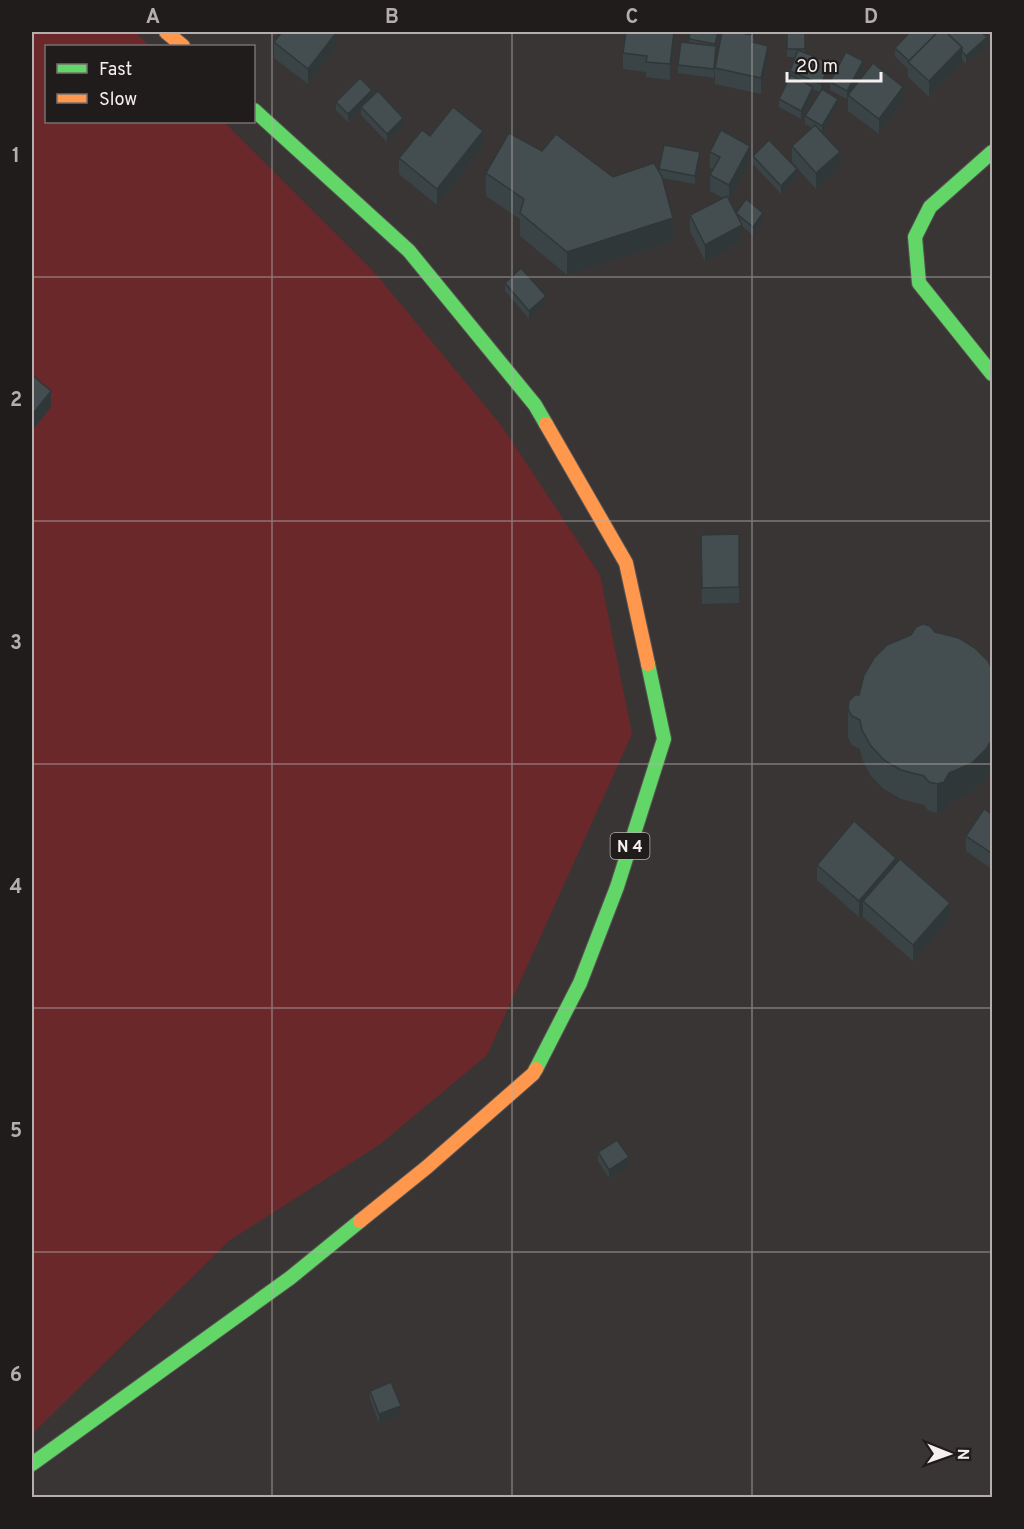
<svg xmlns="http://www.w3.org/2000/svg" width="1024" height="1529" font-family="Overpass,sans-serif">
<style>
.green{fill:#6a282a}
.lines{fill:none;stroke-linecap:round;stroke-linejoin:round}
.fast-casing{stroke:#575454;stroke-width:16}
.slow-casing{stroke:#575454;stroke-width:16}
.fast{stroke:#63d668;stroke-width:14}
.slow{stroke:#ff974d;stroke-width:14}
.wall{fill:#3a4345}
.shaded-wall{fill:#303738}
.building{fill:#444e50;stroke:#303738;stroke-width:1.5}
.grid{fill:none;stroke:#b4aeae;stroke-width:1.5;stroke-opacity:0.55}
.labels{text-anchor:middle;stroke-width:4.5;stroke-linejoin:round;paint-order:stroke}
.shield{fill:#201c1b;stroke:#b6b0af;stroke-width:1.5}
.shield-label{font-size:16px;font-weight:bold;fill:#f6efef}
.neatline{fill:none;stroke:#b4aeae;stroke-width:2}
.grid-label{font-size:20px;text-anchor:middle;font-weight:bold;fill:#b4aeae}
</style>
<rect width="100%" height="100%" fill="#3a3535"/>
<!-- green -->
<polygon class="green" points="32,32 135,32 150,46 46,46 46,122 224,122 374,272 501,425 600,575 632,734 487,1055 379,1145 230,1240 32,1434"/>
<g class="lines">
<defs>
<g id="fast">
<polyline points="254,110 409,251 535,405 546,424"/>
<polyline points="992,152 930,207 915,237 919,283 992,374"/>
<polyline points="536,1069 580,983 617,887 664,739 648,664"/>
<polyline points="32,1464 290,1278 360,1221"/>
</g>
<g id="slow">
<polyline points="166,32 183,46"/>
<polyline points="546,424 626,563 648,664"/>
<polyline points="360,1221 427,1167 533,1074 536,1069"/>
</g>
</defs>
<!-- fast casing -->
<use href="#fast" class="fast-casing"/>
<!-- slow casing -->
<use href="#slow" class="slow-casing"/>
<!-- fast -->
<use href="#fast" class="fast"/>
<!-- slow -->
<use href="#slow" class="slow"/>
</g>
<!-- wall -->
<g class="wall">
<polygon points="269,32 278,32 275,36"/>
<polygon points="690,32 720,32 716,48 715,67 757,32 754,42 768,61 761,94 715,84 715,69 714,78 678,73 678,65 689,43"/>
<polygon points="787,32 805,49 805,53 830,72 822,89 838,107 823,133 840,168 816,189 792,162 792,146 812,128 805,124 805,116 820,92 813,89 813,95 801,119 779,107 779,99 790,78 790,71 795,57 787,57"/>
<polygon points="987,32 993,32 993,40"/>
<polygon points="274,42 336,48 308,84 274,58"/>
<polygon points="674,45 670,80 646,77 646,72 623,69 623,53"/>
<polygon points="987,45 966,64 962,59 962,63 929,97 908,77 908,69 895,56 895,48"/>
<polygon points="863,69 850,93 903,102 879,134 848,111 848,96 847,99 830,90 830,82"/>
<polygon points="372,96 403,126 387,142 361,115 361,109 348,122 336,110 336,102"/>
<polygon points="430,136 483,147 437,205 399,174 399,158"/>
<polygon points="664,145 700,160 695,184 662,178 673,241 567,275 520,236 520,219 486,196 486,173 542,151 613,177 659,171"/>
<polygon points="710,152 750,162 729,200 736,213 763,221 753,235 742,226 742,241 705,261 690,231 690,215 723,198 710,191 710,175 713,169 710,168"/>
<polygon points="753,156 797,177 781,194 753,164"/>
<polygon points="505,283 546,304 529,319 505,291"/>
<polygon points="739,534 739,603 702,604 701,535"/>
<polygon points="935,632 993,671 993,767 986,779 972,792 949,803 944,811 937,813 929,811 924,805 901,799 884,789 871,776 862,759 860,749 852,745 848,738 848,709 859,695"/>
<polygon points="993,815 993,870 966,851 966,836"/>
<polygon points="896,864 950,919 913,961 863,917 863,912 859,917 817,880 817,865"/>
<polygon points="598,1152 629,1166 609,1178 598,1161"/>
<polygon points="370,1391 401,1414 379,1423 370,1399"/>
</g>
<!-- shaded-wall -->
<g class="shaded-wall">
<polygon points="674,32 674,45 670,80 670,64"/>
<polygon points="718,32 720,32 716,48 714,78 715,44"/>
<polygon points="755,32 757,32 754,45 754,37"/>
<polygon points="336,33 336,48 308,84 308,69"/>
<polygon points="987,37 987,45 966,64 966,56"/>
<polygon points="768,46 768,61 761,94 761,78"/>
<polygon points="962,47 962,63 929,97 929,81"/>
<polygon points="863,61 863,69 847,99 847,91"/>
<polygon points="830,63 830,72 821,92 821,84"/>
<polygon points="813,87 813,95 801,119 801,111"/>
<polygon points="903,87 903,102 879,134 879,119"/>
<polygon points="372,90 372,98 361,107 361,109 348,122 348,114"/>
<polygon points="838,99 838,107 822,134 822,126"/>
<polygon points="403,118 403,126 387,142 387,134"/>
<polygon points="483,131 483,147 437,205 437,189"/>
<polygon points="750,146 750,162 729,201 729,185"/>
<polygon points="700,152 700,160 695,184 695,176"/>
<polygon points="840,152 840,168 816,189 816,173"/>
<polygon points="797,169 797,177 781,194 781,186"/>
<polygon points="763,213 763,221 753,235 753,227"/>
<polygon points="673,218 673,241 567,275 567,252"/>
<polygon points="742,225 742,241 705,261 705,245"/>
<polygon points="546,296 546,304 529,319 529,311"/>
<polygon points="51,391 51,407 32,431 32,415"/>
<polygon points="993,738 993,767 986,779 972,792 949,803 944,811 937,813 937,784"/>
<polygon points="896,858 896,874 863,901 863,912 859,917 859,901"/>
<polygon points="950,903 950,919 913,961 913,945"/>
<polygon points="629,1157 629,1166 609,1178 609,1170"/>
<polygon points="401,1406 401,1414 379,1423 379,1414"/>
</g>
<!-- building -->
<g class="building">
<polygon points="282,32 335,32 336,33 308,69 274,42"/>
<polygon points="626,32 674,32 670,64 646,62 647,56 623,53"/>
<polygon points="690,32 718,32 715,44 689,39"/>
<polygon points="722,32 737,32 753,35 752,42 768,46 761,78 715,68"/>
<polygon points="737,32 755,32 754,37 753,36 753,35"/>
<rect x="787" y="32" width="18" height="17"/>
<polygon points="910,32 938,32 909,61 895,48"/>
<polygon points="938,32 946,32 962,47 929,81 908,62"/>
<polygon points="946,32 981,32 987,37 966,56 962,51 962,47"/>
<polygon points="681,42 716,46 714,69 678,65"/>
<polygon points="798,50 830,63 821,84 790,71"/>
<polygon points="846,52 863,61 847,91 830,82"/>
<polygon points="873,63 903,87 879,119 848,95"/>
<polygon points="791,75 813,87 801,111 779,99"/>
<polygon points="360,78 372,90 348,114 336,102"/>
<polygon points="822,89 838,99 822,126 805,116"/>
<polygon points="378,91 403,118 387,134 361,107"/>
<polygon points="453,107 483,131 437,189 399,158 422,130 430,136"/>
<polygon points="815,125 840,152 816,173 792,146"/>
<polygon points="721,130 750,146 729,185 710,175 720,157 710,152"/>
<polygon points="509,133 542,151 556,134 613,177 654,163 662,177 673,218 567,252 520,213 524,199 486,173"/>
<polygon points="769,140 797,169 781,186 753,156"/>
<polygon points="664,145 700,152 695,176 659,169"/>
<polygon points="727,196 742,225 705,245 690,215"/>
<polygon points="746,199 763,213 753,227 736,213"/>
<polygon points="521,268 546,296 529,311 505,283"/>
<polygon points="32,375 51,391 32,415"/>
<polygon points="739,534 739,587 702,588 701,535"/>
<polygon points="923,624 930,626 935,632 959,638 975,648 988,661 993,671 993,738 986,749 972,763 949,773 944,782 937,784 929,782 924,776 901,770 884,760 871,746 862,730 860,720 852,716 848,709 849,701 855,695 859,695 864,675 874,658 887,645 911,635 916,627"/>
<polygon points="984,809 993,815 993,854 966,836"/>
<polygon points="854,821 896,858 859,901 817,865"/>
<polygon points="900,859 950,903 913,945 863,901"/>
<polygon points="617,1140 629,1157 609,1170 598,1152"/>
<polygon points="391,1382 401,1406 379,1414 370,1391"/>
</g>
<!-- grid -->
<path class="grid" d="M272 32V1498M512 32V1498M752 32V1498M32 277H992M32 521H992M32 764H992M32 1008H992M32 1252H992"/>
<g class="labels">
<!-- shield labels -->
<rect class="shield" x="610.5" y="833" width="39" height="26" rx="4.5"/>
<g class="shield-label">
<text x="630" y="852">N 4</text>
</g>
</g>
<!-- border -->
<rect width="1024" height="1529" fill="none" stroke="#201c1b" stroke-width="66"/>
<!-- legend -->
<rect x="45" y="45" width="210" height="78" fill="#201c1b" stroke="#767070" stroke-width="1.5"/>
<rect x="57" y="64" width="30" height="9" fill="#63d668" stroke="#767070" stroke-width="1.5"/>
<text x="99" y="75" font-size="18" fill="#f6efef">Fast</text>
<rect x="57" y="94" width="30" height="9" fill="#ff974d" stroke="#767070" stroke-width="1.5"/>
<text x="99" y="105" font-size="18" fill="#f6efef">Slow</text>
<!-- north arrow -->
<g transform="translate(949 1454) rotate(91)" stroke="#201c1b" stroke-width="4.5" paint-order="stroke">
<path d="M0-4.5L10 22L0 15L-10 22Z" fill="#f6efef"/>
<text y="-9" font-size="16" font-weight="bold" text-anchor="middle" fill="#f6efef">N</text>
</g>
<!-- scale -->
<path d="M787 72v9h94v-9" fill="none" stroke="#f6efef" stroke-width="3"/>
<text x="796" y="72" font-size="18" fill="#f6efef" stroke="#201c1b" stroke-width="4.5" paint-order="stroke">20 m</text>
<rect x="33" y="33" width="958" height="1463" class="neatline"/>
<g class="grid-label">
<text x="153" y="23">A</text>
<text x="392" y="23">B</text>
<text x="632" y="23">C</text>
<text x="871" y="23">D</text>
<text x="16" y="162">1</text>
<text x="16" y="406">2</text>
<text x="16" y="649">3</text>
<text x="16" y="893">4</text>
<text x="16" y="1137">5</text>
<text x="16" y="1381">6</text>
</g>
</svg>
